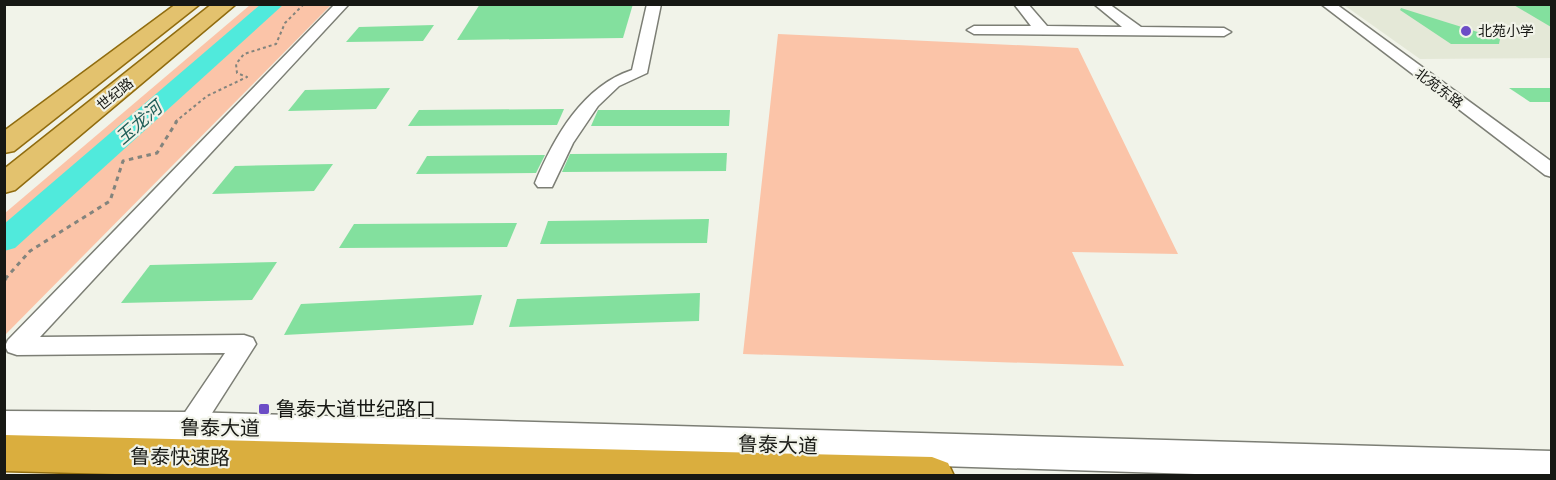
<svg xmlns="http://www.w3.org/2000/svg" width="1556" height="480" font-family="'Work Sans','Noto Sans SC',sans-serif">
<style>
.built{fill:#e4e8d7}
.green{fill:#fbc4a8}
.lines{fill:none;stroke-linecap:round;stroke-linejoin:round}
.river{fill:#50eadc;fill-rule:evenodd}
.building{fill:#83e09e}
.minor-casing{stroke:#7c7e75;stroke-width:3}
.secondary-casing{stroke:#7c7e75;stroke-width:3}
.primary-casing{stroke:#906c0f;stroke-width:3}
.trunk-casing{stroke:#906c0f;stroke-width:3}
.path-far2{stroke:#83847d;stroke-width:2;stroke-dasharray:3 3;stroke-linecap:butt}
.path-far1{stroke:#83847d;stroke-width:3;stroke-dasharray:4.5 4.5;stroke-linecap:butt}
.path{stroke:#83847d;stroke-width:4;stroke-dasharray:5 5;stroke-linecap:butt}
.minor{fill:#fff;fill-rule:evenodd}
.secondary{fill:#fff;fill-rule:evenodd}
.primary{fill:#e3c26e;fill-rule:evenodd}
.trunk{fill:#daae3e;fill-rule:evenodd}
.poi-dot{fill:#6c4dc6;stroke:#f1f3e9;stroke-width:2}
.labels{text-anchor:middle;stroke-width:4.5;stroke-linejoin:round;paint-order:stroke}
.far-poi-label{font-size:14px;fill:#171814;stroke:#f1f3e9;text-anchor:start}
.far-street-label{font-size:14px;fill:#171814;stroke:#f1f3e9}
.water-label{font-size:18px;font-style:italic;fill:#215f59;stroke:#f1f3e9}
.near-poi-label{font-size:20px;fill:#171814;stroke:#f1f3e9;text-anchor:start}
.near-street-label{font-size:20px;fill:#171814;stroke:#f1f3e9}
</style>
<rect width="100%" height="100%" fill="#f1f3e9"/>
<!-- built -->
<polygon class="built" points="1344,5 1551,5 1551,58 1420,59"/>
<!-- green -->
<g class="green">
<polygon points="250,5 331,5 5,335 5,213"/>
<polygon points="778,34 1078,48 1178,254 1072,252 1124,366 743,354"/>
</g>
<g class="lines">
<!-- river -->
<polygon class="river" points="261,4 284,4 15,248 4,251 4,224"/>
</g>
<!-- building -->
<g class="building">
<polygon points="480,4 633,4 623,38 457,40"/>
<polygon points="1512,4 1551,5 1551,27"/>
<polygon points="1401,8 1500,39 1499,44 1451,44 1400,10"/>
<polygon points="434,25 423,41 346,42 359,27"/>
<polygon points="390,88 376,109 288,111 305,90"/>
<polygon points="1509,88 1551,88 1551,102 1530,102"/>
<polygon points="564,109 557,125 408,126 419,110"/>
<polygon points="598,110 730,110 729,126 591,126"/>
<polygon points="727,153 726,171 562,172 570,154"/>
<polygon points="545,155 536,173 416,174 427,156"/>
<polygon points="333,164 314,191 212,194 235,166"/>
<polygon points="709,219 707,243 540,244 548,221"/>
<polygon points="517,223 507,247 339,248 354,224"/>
<polygon points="277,262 252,300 121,303 150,265"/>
<polygon points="700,293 699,321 509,327 517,299"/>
<polygon points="482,295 473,325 284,335 301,304"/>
</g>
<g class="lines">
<defs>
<g id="minor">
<polygon points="335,4 349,4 40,337 244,335 253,338 256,344 198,435 188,438 178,435 175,427 225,353 17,355 8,352 5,346 8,340"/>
<path d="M647 4H661L647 73 619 86 598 106 573 143 552 187H538L535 183C554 137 583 86 632 70Z"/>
<polygon points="1014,4 1028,4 1047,26 1122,27 1094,4 1109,4 1141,27 1224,28 1231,32 1224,36 974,34 967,30 974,26 1031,26"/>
<polygon points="1321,4 1336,4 1552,162 1552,177 1545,175"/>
</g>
<polygon id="secondary" points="4,411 188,412 1552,451 1552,476 1257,476 188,442 4,441"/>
<g id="primary">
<polygon points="176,4 200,4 14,151 4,153 4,131"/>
<polygon points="212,4 236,4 15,190 4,193 4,169"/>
</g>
<polygon id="trunk" points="4,435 932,457 948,463 954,476 188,476 4,471"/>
</defs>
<!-- minor casing -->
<use href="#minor" class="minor-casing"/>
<!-- secondary casing -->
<use href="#secondary" class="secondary-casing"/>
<!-- primary casing -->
<use href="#primary" class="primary-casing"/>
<!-- trunk casing -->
<use href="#trunk" class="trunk-casing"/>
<!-- path-far2 -->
<polyline class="path-far2" points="175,122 207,96 247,77 237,73 236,64 244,54 276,44 285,23 304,4"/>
<!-- path-far1 -->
<polyline class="path-far1" points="5,279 30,251 110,201 123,161 157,153 177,121"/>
<!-- path -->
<polyline class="path" points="4,280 6,278"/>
<!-- minor -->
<use href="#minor" class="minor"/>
<!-- secondary -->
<use href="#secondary" class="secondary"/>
<!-- primary -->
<use href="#primary" class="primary"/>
<!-- trunk -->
<use href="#trunk" class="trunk"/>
</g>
<!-- markers -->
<g class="poi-dot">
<circle cx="1466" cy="31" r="6"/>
<rect x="258" y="403" width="12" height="12" rx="3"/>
</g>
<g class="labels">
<!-- far-poi labels -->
<g class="far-poi-label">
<text x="1478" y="36">北苑小学</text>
</g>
<!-- far-street labels -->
<g class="far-street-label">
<text transform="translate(1439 88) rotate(37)" y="5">北苑东路</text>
<text transform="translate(115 94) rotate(-39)" y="5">世纪路</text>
</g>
<!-- water labels -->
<g class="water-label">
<text transform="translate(139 123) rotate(-41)" y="6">玉龙河</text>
</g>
<!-- near-poi labels -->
<g class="near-poi-label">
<text x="276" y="416">鲁泰大道世纪路口</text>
</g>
<!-- near-street labels -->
<g class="near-street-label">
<text transform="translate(220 428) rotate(1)" y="7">鲁泰大道</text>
<text transform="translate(778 445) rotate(2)" y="7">鲁泰大道</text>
<text transform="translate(180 457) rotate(1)" y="7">鲁泰快速路</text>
</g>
</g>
<!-- border -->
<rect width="1556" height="480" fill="none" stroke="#171814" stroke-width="12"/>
</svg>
